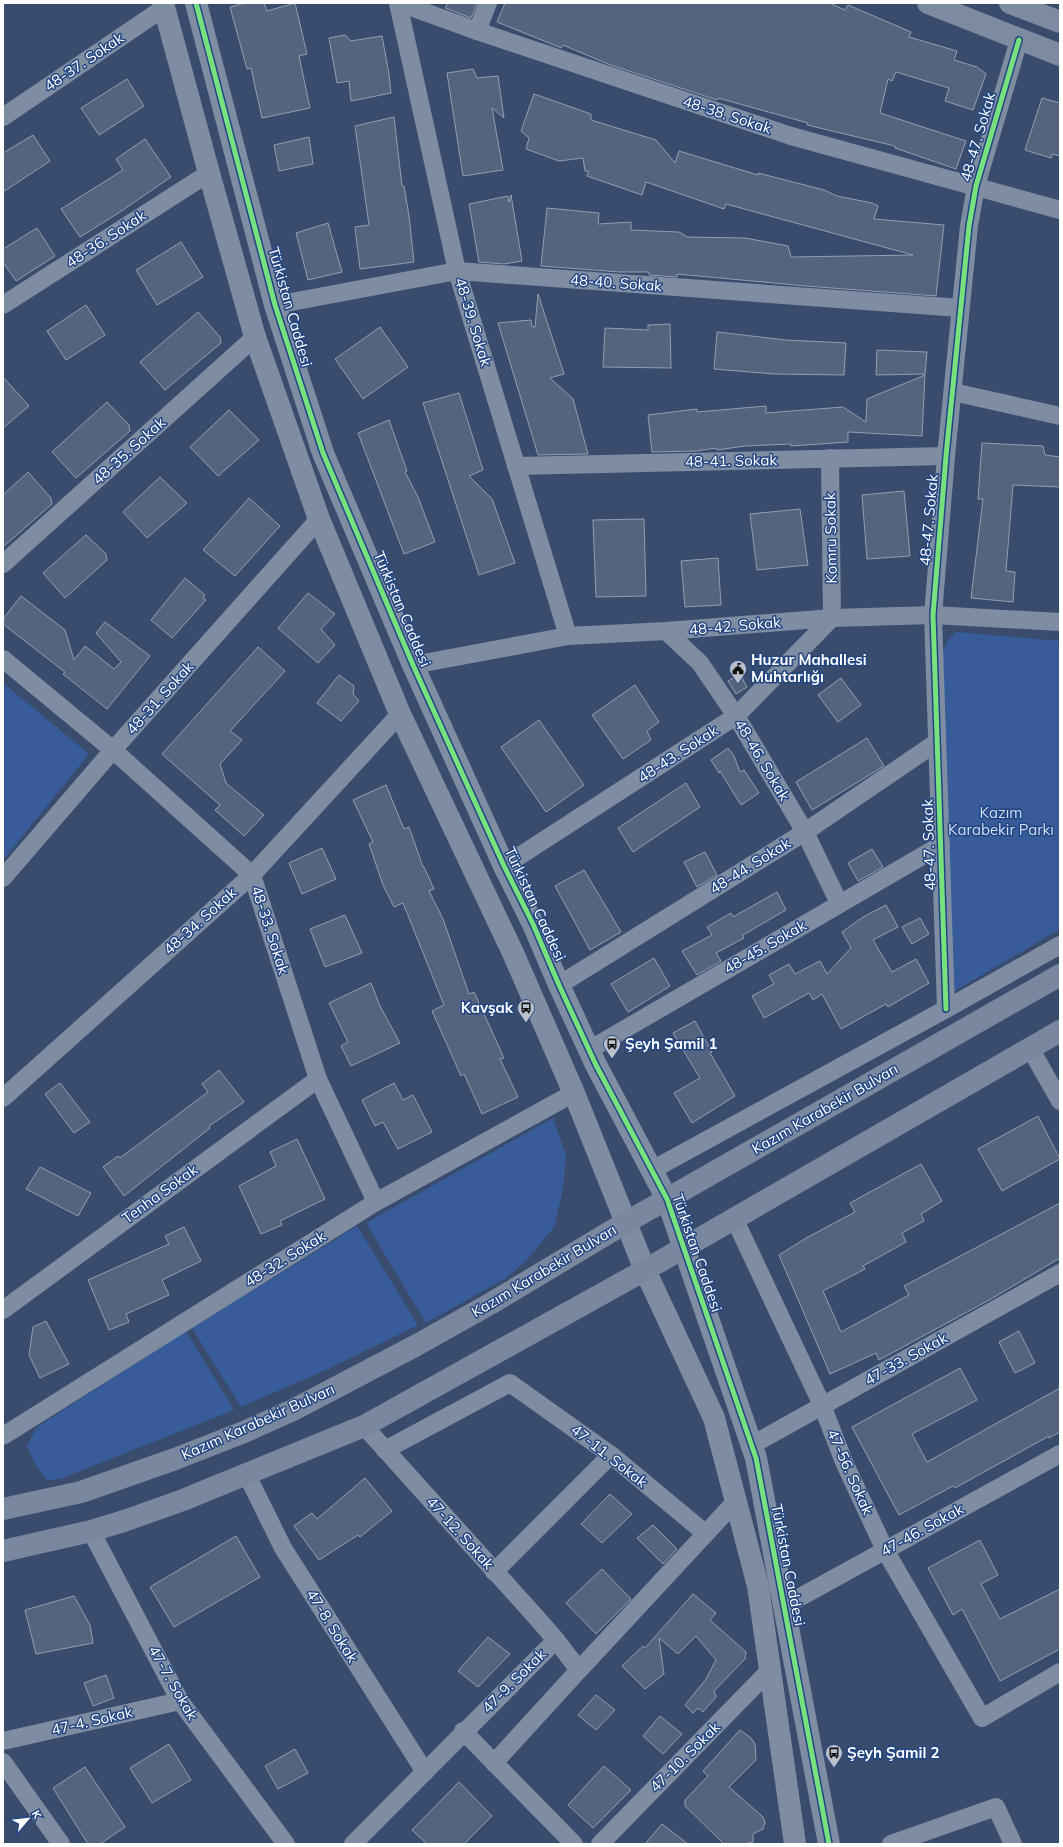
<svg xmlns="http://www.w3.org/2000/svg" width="1063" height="1847" font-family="Mulish,sans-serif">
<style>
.green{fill:#375c99}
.building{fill:#54647e;stroke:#929eb1}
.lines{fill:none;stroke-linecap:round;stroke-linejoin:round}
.minor{stroke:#7f8da3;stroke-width:18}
.tertiary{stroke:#7f8da3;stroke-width:22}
.secondary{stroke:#7a889f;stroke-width:22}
.primary{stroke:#7d8ba1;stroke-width:22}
.cycleway-casing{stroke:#234683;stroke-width:8}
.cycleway{stroke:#77e17e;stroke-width:5}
.labels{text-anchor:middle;stroke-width:3;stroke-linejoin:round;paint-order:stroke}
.street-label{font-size:15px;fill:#fff;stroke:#234683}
.poi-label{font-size:15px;font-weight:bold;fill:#fff;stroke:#234683;text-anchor:start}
.park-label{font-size:15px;fill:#cedef6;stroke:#234683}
</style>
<rect width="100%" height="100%" fill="#394c6d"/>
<!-- green -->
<g class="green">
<polygon points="956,632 1060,641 1060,929 953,992 942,653 948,640"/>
<polygon points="3,683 89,754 3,860"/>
<polygon points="553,1118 566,1155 563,1189 554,1227 527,1260 506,1278 426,1323 366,1223"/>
<polygon points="357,1226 418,1325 328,1369 241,1407 192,1328"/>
<polygon points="186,1331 234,1410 60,1479 47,1480 35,1464 27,1446 37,1427"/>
</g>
<!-- building -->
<g class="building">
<polygon points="245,3 264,3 267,11 295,3 307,54 299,56 310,108 262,118 251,68 247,69 230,7"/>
<polygon points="448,3 477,3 471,18 445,8"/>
<polygon points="505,3 829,3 845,10 848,5 911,32 909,37 957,51 954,60 977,67 986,74 973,110 945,101 949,88 896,72 892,81 888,79 880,113 966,141 956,169 895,148 895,146 807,125 808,123 718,98 717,100 608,64 563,45 561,48 559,47 497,22"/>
<polygon points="345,35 351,41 382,36 389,74 391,93 351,101 349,81 337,83 329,38"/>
<polygon points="473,69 477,78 498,76 504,118 492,108 503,170 463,176 447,73"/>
<polygon points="127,79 144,106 99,135 81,108"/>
<polygon points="534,94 591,114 591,120 656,140 675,163 679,151 758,175 758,173 824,190 837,196 872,203 878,206 874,219 944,225 936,296 806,286 677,274 677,277 649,275 649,272 620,272 541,266 547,208 599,213 598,224 631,222 631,230 679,232 687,237 745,238 788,246 791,257 913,255 726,204 724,209 646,182 642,195 587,176 589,172 585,171 583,158 559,161 526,149 529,138 521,131"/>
<polygon points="1042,98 1060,103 1060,156 1052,154 1051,158 1025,150"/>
<polygon points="394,117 402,186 404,186 409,216 414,262 360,269 355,227 369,225 355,126"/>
<polygon points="33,135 50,161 3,192 3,153"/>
<polygon points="309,137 313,164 279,171 274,145"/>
<polygon points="145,139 171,177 120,212 80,237 61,209 123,170 116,159"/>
<polygon points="511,195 522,261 504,264 479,262 469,204 508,196 509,202"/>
<polygon points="328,223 342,272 308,280 296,233"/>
<polygon points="37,228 55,256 16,281 3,262 3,249"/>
<polygon points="181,242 203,277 157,305 136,270"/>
<polygon points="538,294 564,374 550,378 573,399 588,454 538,455 498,323 531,320 532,327 535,327"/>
<polygon points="86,305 105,335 66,360 47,331"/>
<polygon points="198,312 220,337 221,343 165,390 140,362"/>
<polygon points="670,324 671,368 603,367 605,328 648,330 648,325"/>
<polygon points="380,327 408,367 363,399 335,359"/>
<polygon points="717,332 786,340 846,343 844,375 774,374 714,369"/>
<polygon points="877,350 927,352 925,374 876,375"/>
<polygon points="925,375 922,436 848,432 848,442 791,446 791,444 745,446 717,450 717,448 696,451 652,452 648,415 697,409 697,412 766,406 766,413 843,407 866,422 867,399"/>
<polygon points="3,377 29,406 3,428"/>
<polygon points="459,393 483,470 469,476 492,499 515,563 479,575 423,403"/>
<polygon points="107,402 129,425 130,431 76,478 52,452"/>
<polygon points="229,410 259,440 218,476 190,447"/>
<polygon points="389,420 407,471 405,472 418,497 435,542 404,554 358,433"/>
<polygon points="982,443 1043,446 1045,455 1060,457 1060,487 1013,485 1006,571 1015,572 1013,602 971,598 983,499 978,499"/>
<polygon points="28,472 51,498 52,504 3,547 3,495"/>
<polygon points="160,477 187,503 147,538 123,512"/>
<polygon points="904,491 910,556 867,559 862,495"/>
<polygon points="249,498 280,526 235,576 203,550"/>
<polygon points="800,509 808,565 757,570 750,514"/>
<polygon points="644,519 646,596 596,597 593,520"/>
<polygon points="86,535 106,554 107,560 65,598 43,573"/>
<polygon points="718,558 721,605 685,607 681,561"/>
<polygon points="185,578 205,595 203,598 206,600 172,638 151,620"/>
<polygon points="308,593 335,614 321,629 335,645 318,663 278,628"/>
<polygon points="21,596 65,630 74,660 85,646 114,669 121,662 96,633 105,622 150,656 107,709 63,674 65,672 3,624 3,619"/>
<polygon points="258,647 285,671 230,731 242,740 220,764 226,783 264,815 244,836 215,810 220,805 162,754"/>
<polygon points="740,674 747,687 736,694 728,681"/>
<polygon points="339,675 354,686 353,694 359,701 341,721 317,703"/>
<polygon points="841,678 861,705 838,722 818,695"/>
<polygon points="635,685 659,722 647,731 651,740 623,759 592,715"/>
<polygon points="539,720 584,785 546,812 501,747"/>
<polygon points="867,738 884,766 812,810 796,782"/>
<polygon points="728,748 734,756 740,772 744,770 759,793 741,805 720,771 719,773 711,760"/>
<polygon points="686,783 700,807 633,852 618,828"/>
<polygon points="386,785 404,829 409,827 423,867 424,867 434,889 429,891 443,919 469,994 474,992 504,1058 500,1059 518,1097 482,1114 464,1074 461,1076 432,1011 444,1005 403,903 394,907 383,885 369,844 373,842 353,800"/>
<polygon points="322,848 336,879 302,894 289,863"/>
<polygon points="872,849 883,867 858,881 848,863"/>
<polygon points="705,852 717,875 697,887 684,862"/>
<polygon points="584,870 621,932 590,950 555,886"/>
<polygon points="777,892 786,910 743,935 744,938 716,953 721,961 697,975 682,951 712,935 707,927 731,913 733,917"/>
<polygon points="886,905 898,927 873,940 892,972 916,959 929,983 888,1007 886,1004 841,1029 822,994 813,1000 809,993 764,1018 752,996 774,984 769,975 789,964 795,974 820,961 827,974 851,948 842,932 863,917"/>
<polygon points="345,915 362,953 325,967 310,929"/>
<polygon points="920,918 929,934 912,944 902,927"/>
<polygon points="654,958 670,986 628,1012 611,984"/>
<polygon points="371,983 380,1006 400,1043 351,1066 341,1046 348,1042 329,1003"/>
<polygon points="695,1021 712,1052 710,1053 735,1096 692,1123 674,1093 700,1078 673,1033"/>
<polygon points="219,1070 244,1102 209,1126 210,1128 124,1196 103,1167 118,1156 120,1158 208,1092 202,1084"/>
<polygon points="60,1083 90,1122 74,1133 45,1094"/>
<polygon points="394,1083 403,1100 413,1095 432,1132 398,1149 383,1122 375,1126 362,1100"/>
<polygon points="1038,1116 1060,1159 1002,1191 978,1149"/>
<polygon points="297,1139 325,1199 280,1221 282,1225 261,1234 239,1186 276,1166 270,1152"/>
<polygon points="921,1164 942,1201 921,1214 924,1221 902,1233 906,1242 863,1266 865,1269 823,1291 841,1332 909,1295 904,1286 1060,1203 1060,1258 991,1299 879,1360 876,1353 830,1374 779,1255 808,1237 855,1212 850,1203"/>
<polygon points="40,1167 91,1193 78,1216 26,1189"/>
<polygon points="184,1227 201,1261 162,1280 169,1295 126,1314 129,1322 109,1330 88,1280 169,1244 165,1236"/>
<polygon points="46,1321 69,1364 40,1378 29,1355 33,1327"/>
<polygon points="1019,1331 1035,1363 1015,1373 999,1342"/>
<polygon points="960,1368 977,1400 912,1434 927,1462 1060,1388 1060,1432 1049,1438 1049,1436 955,1488 953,1486 899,1515 852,1427"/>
<polygon points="365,1478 392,1511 360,1537 358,1535 319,1560 294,1526 312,1513 317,1519"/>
<polygon points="610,1494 632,1514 602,1543 581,1524"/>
<polygon points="653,1525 677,1549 663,1564 637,1538"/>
<polygon points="236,1536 260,1577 174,1627 150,1587"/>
<polygon points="980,1540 998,1575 981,1584 1000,1619 1060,1589 1060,1649 1000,1681 962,1609 953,1615 928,1568"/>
<polygon points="602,1569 631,1599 596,1634 566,1603"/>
<polygon points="693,1594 716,1613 710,1620 746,1652 745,1659 714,1691 716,1697 703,1712 698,1708 693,1713 685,1705 706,1679 716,1660 696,1636 678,1654 659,1638 664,1674 645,1689 622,1666 643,1646 645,1648"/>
<polygon points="74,1596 90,1625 93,1643 36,1654 25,1610"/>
<polygon points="488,1637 510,1654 478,1687 458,1671"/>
<polygon points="106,1675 114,1698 93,1706 84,1683"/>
<polygon points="596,1695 615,1710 596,1730 578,1715"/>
<polygon points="660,1716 682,1734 663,1754 643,1736"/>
<polygon points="740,1730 751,1738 755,1744 756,1760 729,1787 763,1817 765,1822 763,1829 753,1834 753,1842 743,1844 724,1844 685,1806 685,1800 708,1776 703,1771"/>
<polygon points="169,1744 191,1780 152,1803 130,1768"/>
<polygon points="295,1749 308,1773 278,1789 265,1766"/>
<polygon points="604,1766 631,1790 593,1828 568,1805"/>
<polygon points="85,1767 125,1827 100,1844 88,1844 53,1788"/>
<polygon points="459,1782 492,1816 464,1844 427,1844 412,1830"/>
<polygon points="662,1824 688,1844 645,1844"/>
</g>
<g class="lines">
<!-- minor -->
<g class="minor">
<polyline points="398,3 457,271 568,636"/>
<polyline points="400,3 477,31 791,136 1060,210"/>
<polyline points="477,31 488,3"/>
<polyline points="3,117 165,7"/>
<polyline points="3,305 209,173"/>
<polyline points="275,305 457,271 960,308"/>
<polyline points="953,392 1060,416"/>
<polyline points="516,466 946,456"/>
<polyline points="3,564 255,337"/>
<polyline points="666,631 700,663 736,716 805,832 839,903"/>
<polyline points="3,659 113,750 252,875 318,1079 376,1202"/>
<polyline points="413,665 568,636 666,631 832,618 933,615 1060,622"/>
<polyline points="504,866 736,716 832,618 830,458"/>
<polyline points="3,878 113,750 319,519"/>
<polyline points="559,985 805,832 937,742"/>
<polyline points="946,1009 933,615 946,456 969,226 976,186 1019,40"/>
<polyline points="1030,1048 1060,1101"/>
<polyline points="589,1050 941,845"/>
<polyline points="3,1098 252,875 400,714"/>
<polyline points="652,1170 946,1009 1060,945"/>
<polyline points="734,1218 822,1405 844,1462 885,1550 982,1718 1060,1672"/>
<polyline points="3,1310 318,1079"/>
<polyline points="364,1426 536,1617 556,1640"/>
<polyline points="3,1436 376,1202 574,1093"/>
<polyline points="752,1445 1060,1273"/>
<polyline points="385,1450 510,1383 611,1455 705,1533"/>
<polyline points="247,1475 283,1548 425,1772"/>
<polyline points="91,1531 180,1701 286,1844"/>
<polyline points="494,1572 611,1455"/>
<polyline points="784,1606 1060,1454"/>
<polyline points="463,1731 574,1844"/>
<polyline points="3,1741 180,1701"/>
<polyline points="3,1762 61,1844"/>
<polyline points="494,1763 579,1670"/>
<polyline points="353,1844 556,1640 579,1670 736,1501"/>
<polyline points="600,1844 770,1670"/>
<polyline points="891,1844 996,1807 1013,1844"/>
</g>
<!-- tertiary -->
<g class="tertiary">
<polyline points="163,3 209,173 255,337 319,519 400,714 513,953 574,1093 645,1270 714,1418 758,1586 795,1844"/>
<polyline points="196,3 275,305 323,453 413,665 504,866 533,924 559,985 596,1065 667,1199 756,1458 829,1844"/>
</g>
<!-- secondary -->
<g class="secondary">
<polyline points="3,1509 81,1492 175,1459 244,1432 293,1410 415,1346 490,1304 625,1223 1060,975"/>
<polyline points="3,1551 91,1531 124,1521 183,1500 364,1426 645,1270 1060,1031"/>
</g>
<!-- primary -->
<g class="primary">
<polyline points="928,3 1060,55"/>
<polyline points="1010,3 1060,22"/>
</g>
<defs>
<g id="cycleway">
<polyline points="196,3 275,305 323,453 413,665 504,866 533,924 559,985 596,1065 667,1199 756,1458 829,1844"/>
<polyline points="946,1009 933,615 946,456 969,226 976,186 1019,40"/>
</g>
</defs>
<!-- cycleway casing -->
<use href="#cycleway" class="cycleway-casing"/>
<!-- cycleway -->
<use href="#cycleway" class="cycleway"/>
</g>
<!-- icons -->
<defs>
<symbol id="civic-pin" viewBox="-11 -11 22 30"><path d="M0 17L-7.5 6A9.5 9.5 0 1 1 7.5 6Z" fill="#bac0cc" stroke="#234683"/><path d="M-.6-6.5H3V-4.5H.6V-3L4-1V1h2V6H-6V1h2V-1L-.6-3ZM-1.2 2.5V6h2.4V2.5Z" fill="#111"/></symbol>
<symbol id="bus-pin" viewBox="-11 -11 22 30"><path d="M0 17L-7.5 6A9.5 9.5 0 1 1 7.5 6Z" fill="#bac0cc" stroke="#234683"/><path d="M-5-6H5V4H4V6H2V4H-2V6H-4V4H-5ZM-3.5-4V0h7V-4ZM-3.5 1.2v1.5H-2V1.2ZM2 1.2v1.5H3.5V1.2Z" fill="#111"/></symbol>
</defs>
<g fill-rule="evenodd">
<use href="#civic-pin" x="728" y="659" width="20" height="27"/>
<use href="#bus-pin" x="516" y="998" width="20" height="27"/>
<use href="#bus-pin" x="602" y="1034" width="20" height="27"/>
<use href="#bus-pin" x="824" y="1743" width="20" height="27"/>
</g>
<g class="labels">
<!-- street labels -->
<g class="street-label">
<text transform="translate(84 62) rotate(-34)" y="5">48-37. Sokak</text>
<text transform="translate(727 115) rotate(18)" y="5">48-38. Sokak</text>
<text transform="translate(978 137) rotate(-74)" y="5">48-47. Sokak</text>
<text transform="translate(106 239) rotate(-33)" y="5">48-36. Sokak</text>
<text transform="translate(616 283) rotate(4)" y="5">48-40. Sokak</text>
<text transform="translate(290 307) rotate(74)" y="5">Türkistan Caddesi</text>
<text transform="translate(473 322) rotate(73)" y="5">48-39. Sokak</text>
<text transform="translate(129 451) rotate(-42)" y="5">48-35. Sokak</text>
<text transform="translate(731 461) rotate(-1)" y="5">48-41. Sokak</text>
<text transform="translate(929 520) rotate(-85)" y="5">48-47. Sokak</text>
<text transform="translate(831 538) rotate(-91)" y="5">Komru Sokak</text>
<text transform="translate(402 609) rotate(67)" y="5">Türkistan Caddesi</text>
<text transform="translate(735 626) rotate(-5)" y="5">48-42. Sokak</text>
<text transform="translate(160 698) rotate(-48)" y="5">48-31. Sokak</text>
<text transform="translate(678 754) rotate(-33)" y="5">48-43. Sokak</text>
<text transform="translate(762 760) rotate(59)" y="5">48-46. Sokak</text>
<text transform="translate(929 845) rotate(-92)" y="5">48-47. Sokak</text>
<text transform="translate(750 866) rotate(-32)" y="5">48-44. Sokak</text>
<text transform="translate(535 904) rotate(65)" y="5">Türkistan Caddesi</text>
<text transform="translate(200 921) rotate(-42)" y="5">48-34. Sokak</text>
<text transform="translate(270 930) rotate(72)" y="5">48-33. Sokak</text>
<text transform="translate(765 947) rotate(-30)" y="5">48-45. Sokak</text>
<text transform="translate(825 1109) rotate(-30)" y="5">Kazım Karabekir Bulvarı</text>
<text transform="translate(160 1194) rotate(-36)" y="5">Tenha Sokak</text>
<text transform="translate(697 1253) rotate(71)" y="5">Türkistan Caddesi</text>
<text transform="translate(285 1259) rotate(-32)" y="5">48-32. Sokak</text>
<text transform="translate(544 1271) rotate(-31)" y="5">Kazım Karabekir Bulvarı</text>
<text transform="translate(906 1359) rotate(-29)" y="5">47-33. Sokak</text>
<text transform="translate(258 1422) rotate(-24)" y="5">Kazım Karabekir Bulvarı</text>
<text transform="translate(609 1456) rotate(38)" y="5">47-11. Sokak</text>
<text transform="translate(850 1472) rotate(66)" y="5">47-56. Sokak</text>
<text transform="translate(922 1530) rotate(-29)" y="5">47-46. Sokak</text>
<text transform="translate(460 1533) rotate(48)" y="5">47-12. Sokak</text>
<text transform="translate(788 1565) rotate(79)" y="5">Türkistan Caddesi</text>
<text transform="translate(332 1626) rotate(58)" y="5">47-8. Sokak</text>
<text transform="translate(514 1681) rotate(-45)" y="5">47-9. Sokak</text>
<text transform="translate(173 1683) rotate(60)" y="5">47-7. Sokak</text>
<text transform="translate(92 1721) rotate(-13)" y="5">47-4. Sokak</text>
<text transform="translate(685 1757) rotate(-45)" y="5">47-10. Sokak</text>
</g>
<!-- poi labels -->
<g class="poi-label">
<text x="751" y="665">Huzur Mahallesi<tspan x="751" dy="17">Muhtarlığı</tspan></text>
<text x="513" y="1013" text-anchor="end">Kavşak</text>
<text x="625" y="1049">Şeyh Şamil 1</text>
<text x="847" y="1758">Şeyh Şamil 2</text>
</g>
<!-- park labels -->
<g class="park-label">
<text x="1001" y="818">Kazım<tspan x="1001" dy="17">Karabekir Parkı</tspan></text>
</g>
</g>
<!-- border -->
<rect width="1063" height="1847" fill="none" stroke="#ffffff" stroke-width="8"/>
<!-- north arrow -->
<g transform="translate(28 1819) rotate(62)" stroke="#234683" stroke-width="3" paint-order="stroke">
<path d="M0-3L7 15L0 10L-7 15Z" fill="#ffffff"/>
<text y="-6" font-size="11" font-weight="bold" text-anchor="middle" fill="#ffffff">K</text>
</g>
</svg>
